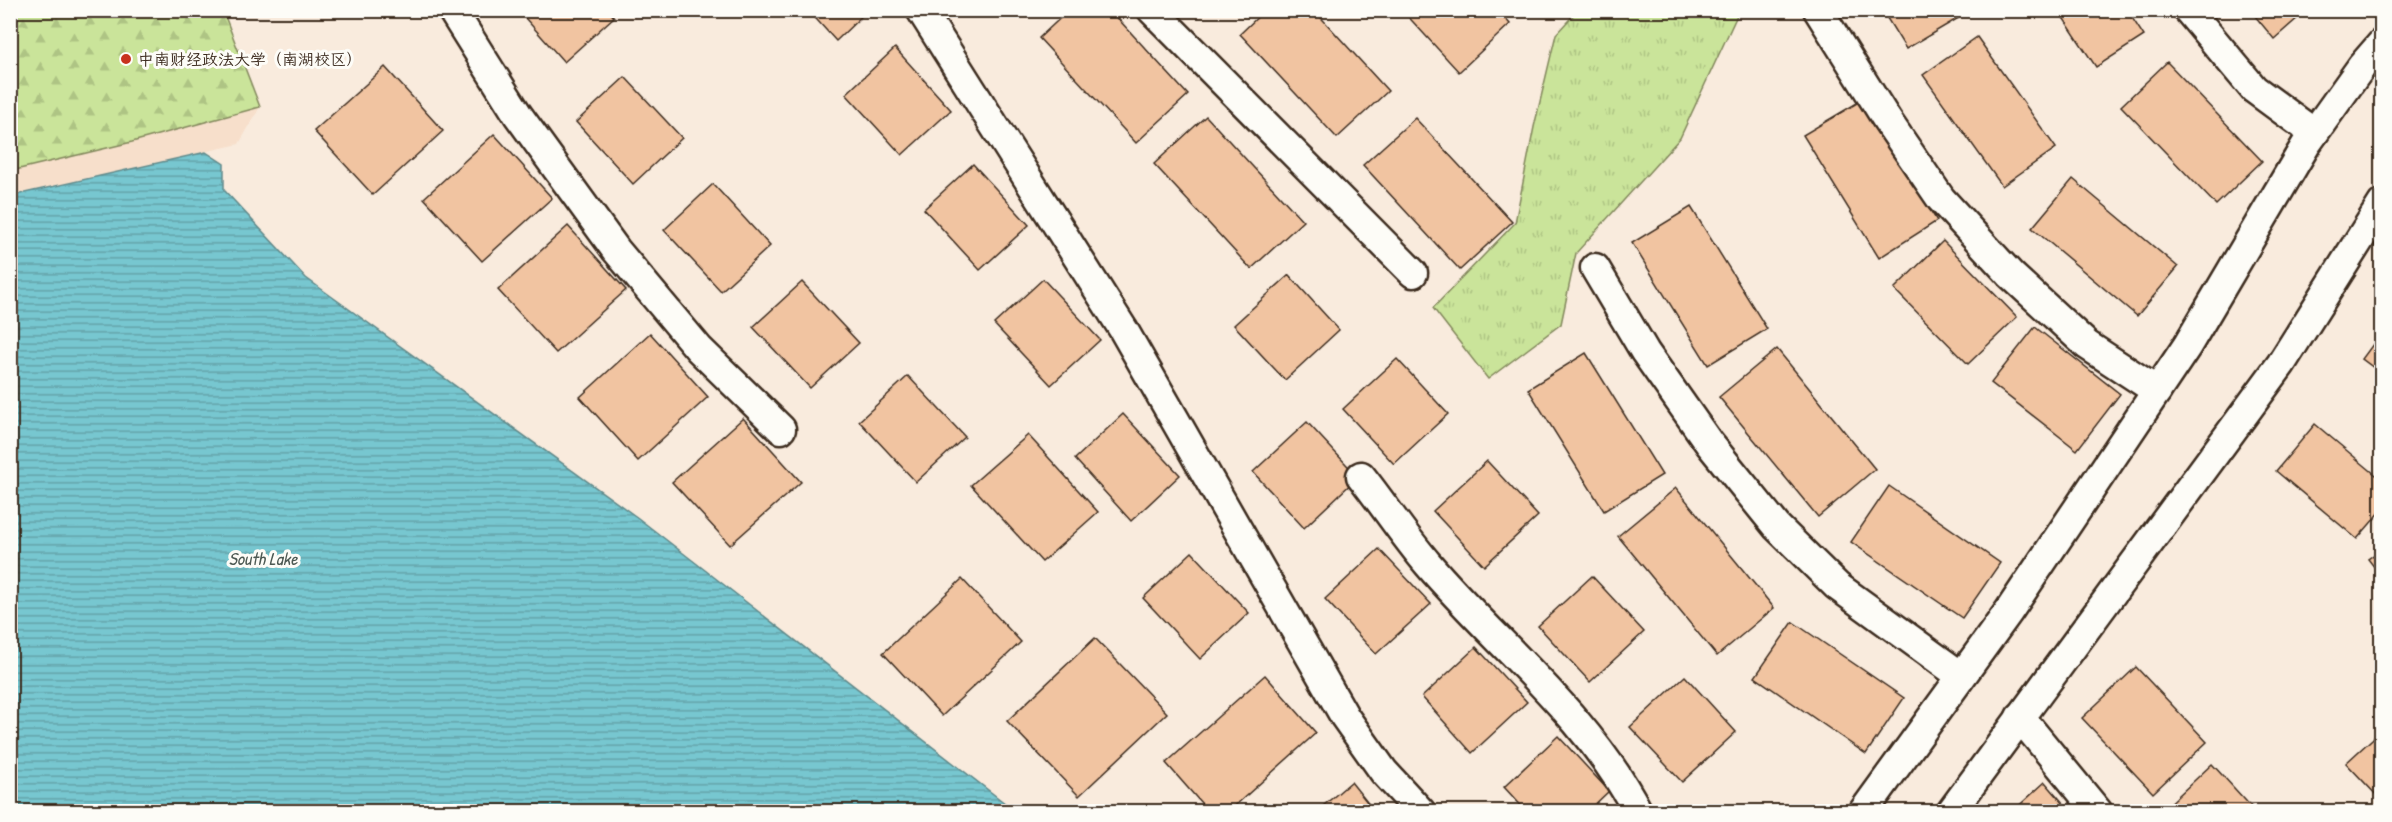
<svg xmlns="http://www.w3.org/2000/svg" width="2392" height="822" font-family="'Patrick Hand','LXGW WenKai TC',sans-serif">
<style>
.built{fill:#f7dfcb}
.forest{fill:url(#forest-firs);stroke:#82875c;stroke-width:1.5}
.park{fill:url(#park-tufts);stroke:#82875c;stroke-width:1.5}
.water{fill:url(#water-rules);stroke:#5f8889;stroke-width:1.5}
.building{fill:#f1c4a1;stroke:#3b2a1e;stroke-width:1.5}
.lines{fill:none;stroke-linecap:round;stroke-linejoin:round}
.minor-casing{stroke:#3b2a1e;stroke-width:33}
.minor{stroke:#fdfcf7;stroke-width:28}
.poi-dot{fill:#c8321e;stroke:#fdfcf7;stroke-width:2}
.labels{text-anchor:middle;stroke-width:6;stroke-linejoin:round;paint-order:stroke}
.poi-label{font-size:16px;fill:#3b2a1e;stroke:#fdfcf7;text-anchor:start}
.water-label{font-size:18px;font-style:italic;fill:#4d5953;stroke:#fdfcf7}
</style>
<defs>
<pattern id="forest-firs" width="22" height="20" patternUnits="userSpaceOnUse" patternTransform="scale(1.5)"><rect width="22" height="20" fill="#cae49a"/><path d="M5 1l3.5 6h-7zM16 11l3.5 6h-7z" fill="#aec484"/></pattern>
<pattern id="park-tufts" width="24" height="20" patternUnits="userSpaceOnUse" patternTransform="scale(1.5)"><rect width="24" height="20" fill="#cae49a"/><path d="M3 7l-1-3M5 7V3M7 7l1-3M15 17l-1-3M17 17v-4M19 17l1-3" fill="none" stroke="#aec484"/></pattern>
<pattern id="water-rules" width="6" height="5" patternUnits="userSpaceOnUse" patternTransform="scale(1.5)"><rect width="6" height="5" fill="#77c7d0"/><path d="M0 2.5h6" fill="none" stroke="#63a2a8"/></pattern>
</defs>
<rect width="100%" height="100%" fill="#f9ebdd"/>
<filter id="ink" filterUnits="userSpaceOnUse"><feTurbulence type="fractalNoise" baseFrequency=".0167" numOctaves="2"/><feDisplacementMap in="SourceGraphic" scale="12" xChannelSelector="R" yChannelSelector="G"/><feConvolveMatrix kernelMatrix="1 2 1 2 8 2 1 2 1" color-interpolation-filters="sRGB"/></filter>
<g filter="url(#ink)">
<!-- built -->
<polygon class="built" points="10,11 223,11 260,107 239,144 11,196"/>
<!-- forest -->
<polygon class="forest" points="10,11 223,11 260,107 132,142 11,171"/>
<!-- park -->
<polygon class="park" points="1578,10 1739,11 1680,138 1576,253 1561,324 1488,379 1433,308 1515,223 1534,127 1556,34"/>
<!-- water -->
<polygon class="water" points="206,152 224,164 224,190 306,278 638,518 1015,811 11,811 11,196"/>
<!-- building -->
<g class="building">
<polygon points="518,10 608,10 614,17 564,62"/>
<polygon points="808,10 868,10 836,41"/>
<polygon points="1069,10 1110,10 1188,95 1136,143 1039,38"/>
<polygon points="1265,10 1314,10 1388,91 1337,138 1240,34"/>
<polygon points="1402,10 1498,10 1510,24 1459,72"/>
<polygon points="1882,10 1958,10 1962,16 1906,49"/>
<polygon points="2058,10 2127,10 2144,36 2096,67"/>
<polygon points="2250,10 2307,10 2274,39"/>
<polygon points="1977,37 2056,148 2002,186 1923,75"/>
<polygon points="895,48 951,110 902,155 846,94"/>
<polygon points="2167,62 2262,161 2216,205 2121,106"/>
<polygon points="385,67 443,131 373,195 314,131"/>
<polygon points="625,77 682,138 633,184 576,122"/>
<polygon points="1862,100 1937,221 1879,258 1803,135"/>
<polygon points="1206,116 1303,221 1251,269 1154,164"/>
<polygon points="1415,118 1512,222 1460,270 1363,165"/>
<polygon points="494,134 552,198 482,261 424,198"/>
<polygon points="973,164 1029,225 980,270 924,209"/>
<polygon points="2073,179 2178,267 2137,316 2032,228"/>
<polygon points="713,184 770,246 721,291 664,230"/>
<polygon points="1691,207 1767,329 1708,365 1632,243"/>
<polygon points="568,226 626,290 556,353 498,290"/>
<polygon points="1943,241 2017,317 1968,364 1894,289"/>
<polygon points="1289,275 1339,330 1285,380 1234,325"/>
<polygon points="1043,279 1100,340 1051,385 994,324"/>
<polygon points="802,282 859,343 810,388 753,327"/>
<polygon points="2035,327 2120,394 2077,450 1991,383"/>
<polygon points="2382,332 2382,374 2362,359"/>
<polygon points="650,333 708,397 638,461 580,397"/>
<polygon points="1777,349 1875,469 1818,517 1719,397"/>
<polygon points="1586,353 1662,475 1604,511 1528,389"/>
<polygon points="1397,359 1448,414 1394,464 1343,409"/>
<polygon points="908,376 965,437 916,482 859,421"/>
<polygon points="1123,414 1180,475 1131,521 1075,459"/>
<polygon points="743,418 801,482 730,545 672,482"/>
<polygon points="1307,422 1358,477 1304,528 1253,472"/>
<polygon points="2315,424 2382,480 2382,510 2357,539 2276,471"/>
<polygon points="1028,435 1098,512 1042,562 971,485"/>
<polygon points="1487,461 1538,516 1484,566 1433,511"/>
<polygon points="1889,486 2000,563 1962,618 1851,542"/>
<polygon points="1676,488 1774,608 1717,656 1618,536"/>
<polygon points="1379,549 1431,604 1376,654 1325,599"/>
<polygon points="2382,549 2382,577 2368,559"/>
<polygon points="1192,552 1249,613 1200,659 1143,598"/>
<polygon points="1592,576 1644,632 1590,682 1538,626"/>
<polygon points="962,579 1021,642 942,716 883,653"/>
<polygon points="1793,622 1904,698 1866,754 1755,677"/>
<polygon points="1095,638 1167,713 1079,796 1007,721"/>
<polygon points="1476,647 1527,702 1472,753 1422,697"/>
<polygon points="2136,667 2207,742 2153,793 2082,718"/>
<polygon points="1265,675 1316,733 1228,812 1209,812 1166,763"/>
<polygon points="1685,676 1736,732 1682,782 1630,727"/>
<polygon points="2382,730 2382,801 2346,763"/>
<polygon points="1558,736 1609,791 1587,812 1527,812 1504,787"/>
<polygon points="2212,764 2256,812 2161,812"/>
<polygon points="1351,782 1375,812 1316,812"/>
<polygon points="2045,782 2071,812 2012,812"/>
</g>
<g class="lines">
<defs>
<g id="minor">
<polyline points="452,10 518,115 616,250 699,349 781,429"/>
<polyline points="921,10 1123,329 1345,717 1384,772 1421,812"/>
<polyline points="1152,10 1413,273"/>
<polyline points="1818,10 1887,120 1941,199 2011,275 2087,345 2157,391"/>
<polyline points="2188,10 2254,89 2314,133"/>
<polyline points="1595,268 1645,352 1709,443 1777,527 1837,586 1961,676"/>
<path d="M1361 476C1384 505 1404 536 1428 564 1498 646 1587 714 1638 812"/>
<polyline points="2020,717 2098,812"/>
<polyline points="1863,812 2009,611 2187,346 2307,143 2362,66 2382,43"/>
<polyline points="1951,812 2281,364 2382,204"/>
</g>
</defs>
<!-- minor casing -->
<use href="#minor" class="minor-casing"/>
<!-- minor -->
<use href="#minor" class="minor"/>
</g>
</g>
<!-- markers -->
<circle class="poi-dot" cx="126" cy="59" r="6"/>
<g class="labels">
<!-- poi labels -->
<g class="poi-label">
<text x="138" y="65">中南财经政法大学（南湖校区）</text>
</g>
<!-- water labels -->
<g class="water-label">
<text x="263" y="565">South Lake</text>
</g>
</g>
<!-- margin -->
<rect width="2392" height="822" fill="none" stroke="#fdfcf7" stroke-width="36"/>
<rect x="18" y="18" width="2356" height="786" fill="none" stroke="#3b2a1e" stroke-width="2" filter="url(#ink)"/>
</svg>
